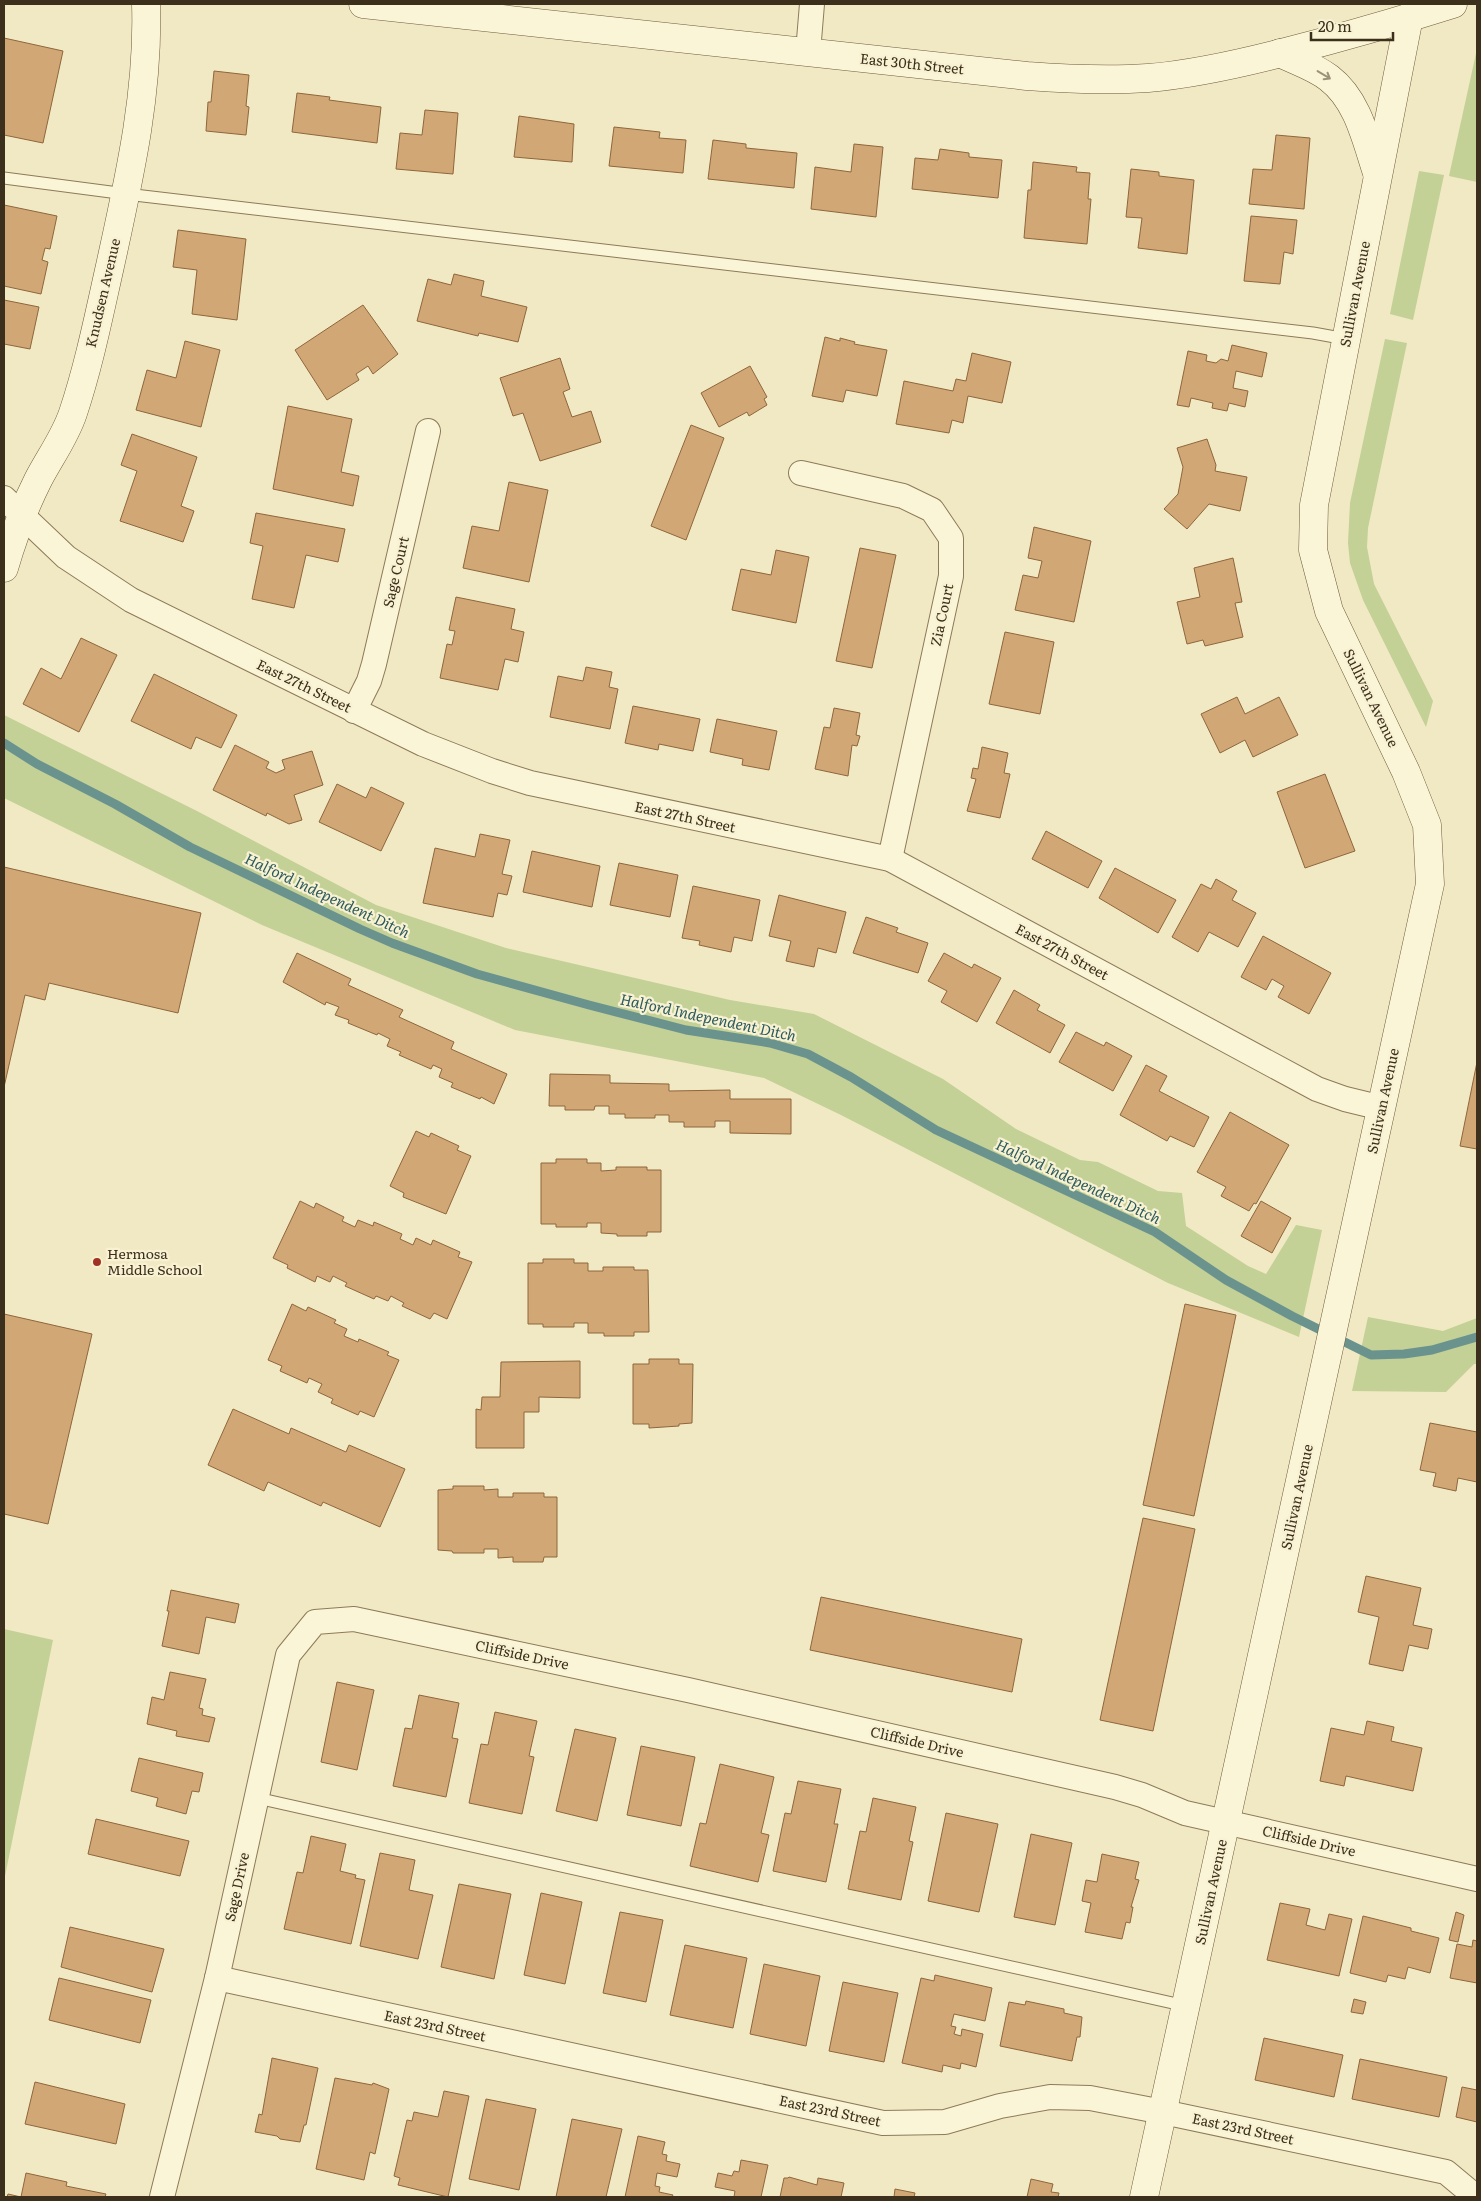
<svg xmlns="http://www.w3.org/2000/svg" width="1481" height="2201" font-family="Literata,serif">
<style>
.green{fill:#c3d096}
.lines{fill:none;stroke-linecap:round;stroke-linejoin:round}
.stream{stroke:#6b938e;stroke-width:9}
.building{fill:#d2a776;stroke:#8e663c}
.lane-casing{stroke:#8d7a58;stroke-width:13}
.street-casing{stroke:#8d7a58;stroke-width:26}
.secondary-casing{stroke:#6f5b3b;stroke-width:29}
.lane{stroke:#fbf5d7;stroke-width:11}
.street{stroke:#fbf5d7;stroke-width:24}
.secondary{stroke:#fbf5d7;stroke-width:28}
.oneway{stroke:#9c927a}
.poi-dot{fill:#a03224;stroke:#f8f2d3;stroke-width:2}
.labels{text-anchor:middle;stroke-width:4.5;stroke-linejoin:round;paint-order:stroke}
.street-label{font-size:14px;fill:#3c301d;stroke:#f8f2d3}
.poi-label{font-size:14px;fill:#3c301d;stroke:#f8f2d3;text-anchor:start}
.water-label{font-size:15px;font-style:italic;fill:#2c5a5c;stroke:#f8f2d3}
</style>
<rect width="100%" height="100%" fill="#f1e9c3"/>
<!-- green -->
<g class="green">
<polygon points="1477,49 1477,182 1449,176"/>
<polygon points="1419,171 1444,175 1413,320 1390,314"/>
<polygon points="1385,339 1407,343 1368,528 1367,547 1374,584 1433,701 1426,727 1363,600 1350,563 1348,543 1350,503"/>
<polygon points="4,715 195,810 376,905 506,948 730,1000 814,1014 943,1079 1016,1129 1080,1160 1098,1162 1158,1191 1182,1193 1186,1226 1248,1266 1266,1274 1296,1225 1322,1230 1299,1337 1168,1283 841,1115 764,1078 515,1030 262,925 4,798"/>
<polygon points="1368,1317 1443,1331 1477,1318 1477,1364 1474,1364 1446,1392 1352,1391"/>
<polygon points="4,1629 53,1640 4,1881"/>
</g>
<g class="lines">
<!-- stream -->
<polyline class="stream" points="4,743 37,764 115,804 190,847 360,929 392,943 477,974 589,1005 686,1030 770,1043 808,1054 851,1077 936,1130 1155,1232 1226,1280 1292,1316 1371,1355 1404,1354 1432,1350 1477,1337"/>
</g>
<!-- building -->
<g class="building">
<polygon points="4,38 63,51 43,143 4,135"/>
<polygon points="214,71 249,75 246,106 249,107 246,135 206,131 208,102 211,102"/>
<polygon points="297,93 330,97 329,100 381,107 377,143 292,132"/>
<polygon points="425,110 458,113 453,174 396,169 400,133 422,135"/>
<polygon points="519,116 574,124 572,162 514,157"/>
<polygon points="614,127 660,132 659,138 686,140 683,173 609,166"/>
<polygon points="1276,135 1310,138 1304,209 1249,204 1253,169 1272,170"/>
<polygon points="713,140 746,144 746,148 797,153 794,188 708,179"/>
<polygon points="854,144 883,147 876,217 811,209 815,167 851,172"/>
<polygon points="940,149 969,153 969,157 1002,160 998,198 912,189 915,158 938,160"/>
<polygon points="1033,162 1077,167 1076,172 1090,173 1088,199 1091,199 1087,244 1024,238 1028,190 1031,190"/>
<polygon points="1131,169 1159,172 1159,176 1194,180 1187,254 1138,248 1142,218 1126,217"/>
<polygon points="4,205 57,216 50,249 45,248 42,260 48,262 41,294 4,286"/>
<polygon points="1251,216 1297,220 1293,254 1284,252 1280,284 1244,281"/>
<polygon points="178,230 246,239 237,320 192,314 197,270 173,267"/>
<polygon points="454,274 484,281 481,296 527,307 518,342 479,333 478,336 417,321 428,279 451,285"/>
<polygon points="4,300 39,307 30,349 4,344"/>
<polygon points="363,305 398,354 373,374 368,366 356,374 359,380 327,400 295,350"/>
<polygon points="825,337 840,341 840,338 855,342 854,344 887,350 877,396 846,390 843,402 812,396"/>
<polygon points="185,341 220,350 201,427 136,410 147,370 176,378"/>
<polygon points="1232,345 1267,353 1262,377 1236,371 1233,388 1248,391 1245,407 1229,403 1227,411 1212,408 1213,403 1191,398 1189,407 1177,405 1188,351 1207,355 1206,361 1216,363 1221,359 1228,361"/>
<polygon points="972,353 1011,362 1002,403 968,396 963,423 952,420 949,433 896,424 904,381 953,391 956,379 966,381"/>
<polygon points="560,358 570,389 563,392 572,417 591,411 601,442 540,461 523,413 513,416 500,378"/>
<polygon points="750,366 767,397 764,399 767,405 749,416 747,412 719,427 701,393"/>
<polygon points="288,406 352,419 341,472 359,476 353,506 273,489"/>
<polygon points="691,425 724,438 686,540 651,526"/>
<polygon points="132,434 197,457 181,506 194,511 183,542 120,521 137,471 121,465"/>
<polygon points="1207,439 1216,465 1215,471 1247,477 1240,511 1209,504 1187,529 1164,509 1178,494 1183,467 1177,448"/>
<polygon points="509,482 548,490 529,582 463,568 472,526 499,531"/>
<polygon points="256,513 345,529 338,562 306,555 294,608 252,599 263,546 250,543"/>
<polygon points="1034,527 1091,541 1074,622 1015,610 1023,575 1038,578 1042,561 1028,558"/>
<polygon points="860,548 896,555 872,668 836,661"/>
<polygon points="776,550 809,557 796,623 732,610 741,569 771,575"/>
<polygon points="1233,558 1242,602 1235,603 1243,637 1205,646 1203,640 1187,644 1177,602 1200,597 1194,568"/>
<polygon points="456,597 515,609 511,629 524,632 518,662 505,659 498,690 440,678 447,644 452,645 455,631 449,630"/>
<polygon points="1005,632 1054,642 1040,714 989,704"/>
<polygon points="81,638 117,655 79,732 23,704 41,668 61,679"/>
<polygon points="586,667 612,672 609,687 618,689 610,729 550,717 558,676 583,681"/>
<polygon points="154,674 237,715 221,748 196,737 191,749 131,721"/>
<polygon points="1237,697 1245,714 1279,697 1298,735 1253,757 1245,740 1220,753 1201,714"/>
<polygon points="633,706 700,719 693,751 659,744 658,750 625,743"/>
<polygon points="834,708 860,713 856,735 860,736 857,746 852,745 848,776 815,769 824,727 830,728"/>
<polygon points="717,719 777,731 769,770 742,765 743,759 710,752"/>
<polygon points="235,745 269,762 266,768 276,773 285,769 282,760 312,751 323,785 294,795 302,820 289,824 267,813 266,816 213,790"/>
<polygon points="982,747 1008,753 1004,773 1010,774 1000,818 967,811 976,779 971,778 973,768 978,769"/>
<polygon points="1325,774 1355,851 1305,868 1277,792"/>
<polygon points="337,784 366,798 371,787 404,803 381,851 319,822"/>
<polygon points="1046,831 1102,861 1088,888 1032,859"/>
<polygon points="480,834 510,840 502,874 512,876 507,895 498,893 493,917 423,903 435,848 475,857"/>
<polygon points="532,851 600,866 592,907 523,892"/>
<polygon points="619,863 678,875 670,917 610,905"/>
<polygon points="4,867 201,913 178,1013 49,983 45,1000 25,995 4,1087"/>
<polygon points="1115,868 1176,900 1158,933 1099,898"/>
<polygon points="1216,879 1237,891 1232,900 1256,913 1238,947 1209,932 1198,952 1172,937 1201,884 1211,889"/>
<polygon points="693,886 760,900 752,941 734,937 731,952 699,945 700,941 682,938"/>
<polygon points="779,895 846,912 836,953 818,948 814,967 786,961 791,941 769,936"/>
<polygon points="866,917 898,928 896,932 928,943 918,973 853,953"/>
<polygon points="1263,936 1331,973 1309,1014 1278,997 1284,986 1272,979 1266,990 1241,977"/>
<polygon points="297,953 351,979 348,985 403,1010 399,1017 454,1042 451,1049 507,1074 494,1104 481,1097 480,1099 451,1087 453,1083 439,1077 442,1069 433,1065 431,1069 399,1055 401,1052 387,1046 390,1039 378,1033 377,1035 348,1023 349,1020 335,1015 339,1007 326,1002 325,1005 283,982"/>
<polygon points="944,953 972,968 974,964 1001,978 977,1022 941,1002 947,991 928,981"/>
<polygon points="1014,990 1040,1005 1037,1010 1065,1025 1050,1053 996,1023"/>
<polygon points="1076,1032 1104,1046 1106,1042 1132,1056 1113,1091 1059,1062"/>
<polygon points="1477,1062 1477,1149 1460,1146"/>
<polygon points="1146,1065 1167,1076 1159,1091 1209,1117 1194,1147 1170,1136 1167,1141 1120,1115"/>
<polygon points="550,1074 610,1075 610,1083 669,1084 669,1091 730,1090 730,1099 791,1099 791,1134 730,1133 730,1121 715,1121 715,1127 684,1127 684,1122 669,1122 669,1115 655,1115 655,1118 625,1118 625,1114 609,1114 609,1106 595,1106 594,1110 565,1110 565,1106 549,1106"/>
<polygon points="1230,1112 1289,1145 1256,1204 1254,1203 1249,1211 1221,1196 1226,1187 1197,1172"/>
<polygon points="416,1131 429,1137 431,1133 459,1146 457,1150 471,1156 446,1214 403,1197 404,1193 390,1186"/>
<polygon points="556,1159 587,1159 587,1163 601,1163 601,1171 616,1170 616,1167 647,1167 647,1170 661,1170 661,1232 647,1232 647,1236 617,1236 617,1234 601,1233 601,1223 587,1223 587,1227 556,1227 556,1224 541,1224 541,1163 556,1163"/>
<polygon points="300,1201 314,1208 316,1203 344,1217 342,1221 355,1227 358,1220 373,1226 374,1222 402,1234 400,1239 413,1245 416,1238 431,1245 433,1240 460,1252 458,1257 472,1262 447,1319 434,1313 430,1319 402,1306 404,1303 391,1296 388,1301 376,1296 374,1299 345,1286 347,1283 333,1276 330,1282 317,1276 315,1282 287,1268 288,1265 273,1258"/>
<polygon points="1261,1201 1291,1218 1272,1253 1241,1236"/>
<polygon points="543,1259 574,1259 574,1263 588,1263 588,1271 603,1271 603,1267 634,1267 634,1270 648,1270 649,1332 634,1332 634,1336 604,1336 604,1333 588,1333 588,1323 574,1323 574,1327 543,1327 543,1324 528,1324 528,1263 543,1263"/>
<polygon points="292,1304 306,1311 308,1307 336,1320 334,1323 347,1329 344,1336 358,1342 359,1339 389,1352 387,1355 399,1360 374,1417 360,1411 358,1415 331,1403 333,1399 318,1392 322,1384 309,1378 307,1383 280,1371 282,1366 268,1360"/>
<polygon points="1185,1304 1236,1315 1194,1516 1143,1505"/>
<polygon points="4,1314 92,1334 48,1524 4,1514"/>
<polygon points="649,1359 679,1359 679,1364 693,1364 692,1423 679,1424 679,1426 649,1428 649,1424 633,1424 633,1364 649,1364"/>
<polygon points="580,1361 580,1398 539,1397 539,1412 524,1412 524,1448 476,1448 476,1409 481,1410 482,1397 500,1397 501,1362"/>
<polygon points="233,1409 289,1434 291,1428 346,1452 349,1445 405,1469 380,1527 323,1502 321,1506 268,1482 264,1491 208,1465"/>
<polygon points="1430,1423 1477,1432 1477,1482 1458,1478 1456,1491 1433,1486 1436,1473 1420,1470"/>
<polygon points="453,1486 484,1486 484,1490 498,1489 498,1497 513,1497 513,1493 544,1493 544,1497 557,1497 557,1557 544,1557 543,1562 513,1562 513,1557 498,1558 498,1549 484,1549 484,1553 453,1553 452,1551 438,1550 438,1490 453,1489"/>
<polygon points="1143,1518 1195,1529 1153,1731 1100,1720"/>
<polygon points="1366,1576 1421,1588 1413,1625 1432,1629 1428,1649 1409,1645 1403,1671 1369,1664 1379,1617 1358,1612"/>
<polygon points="171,1590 239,1604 235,1623 206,1617 199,1654 162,1646 169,1611 167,1611"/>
<polygon points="821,1597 1022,1639 1012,1692 810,1650"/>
<polygon points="170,1672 206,1679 199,1708 203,1709 202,1715 215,1718 209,1742 176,1736 177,1731 147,1724 152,1697 164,1700"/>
<polygon points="337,1682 374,1690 357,1770 321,1762"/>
<polygon points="419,1695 459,1703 452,1738 458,1739 446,1797 393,1786 405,1728 412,1729"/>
<polygon points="495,1712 537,1721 529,1756 534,1757 522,1814 469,1803 481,1744 488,1745"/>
<polygon points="1367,1721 1394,1727 1391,1741 1422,1748 1413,1791 1346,1776 1344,1786 1320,1781 1331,1728 1364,1735"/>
<polygon points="575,1729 616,1738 597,1821 556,1811"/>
<polygon points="641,1746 695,1757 681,1826 627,1815"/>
<polygon points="139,1758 203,1773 199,1792 192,1791 186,1814 156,1806 158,1798 131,1791"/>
<polygon points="720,1764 774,1777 761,1833 769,1835 758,1882 690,1866 700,1823 706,1824"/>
<polygon points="798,1781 841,1789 834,1824 838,1824 826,1882 773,1871 785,1813 791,1814"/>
<polygon points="873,1798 916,1807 909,1841 913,1842 901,1900 848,1889 860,1831 866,1832"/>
<polygon points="946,1813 998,1824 979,1912 928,1901"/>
<polygon points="96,1819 189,1841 180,1876 88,1854"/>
<polygon points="1031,1834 1072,1843 1055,1925 1014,1917"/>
<polygon points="311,1836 346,1844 340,1871 356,1875 355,1878 365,1880 351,1944 284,1929 297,1872 303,1873"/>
<polygon points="380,1853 415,1860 409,1890 433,1895 418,1959 360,1946"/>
<polygon points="1102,1854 1139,1862 1135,1879 1139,1880 1131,1907 1133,1907 1130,1923 1126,1922 1122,1939 1085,1932 1091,1903 1082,1901 1086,1880 1097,1882"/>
<polygon points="459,1884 511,1894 494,1979 441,1967"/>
<polygon points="541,1893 582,1902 565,1984 524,1975"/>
<polygon points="1280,1903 1310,1909 1306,1925 1325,1930 1329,1914 1352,1919 1339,1976 1267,1960"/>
<polygon points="620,1912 663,1920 646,2002 603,1993"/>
<polygon points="1456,1912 1464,1915 1458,1942 1449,1940"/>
<polygon points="1363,1916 1411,1928 1411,1931 1439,1938 1430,1973 1408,1967 1405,1979 1388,1975 1386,1982 1350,1973"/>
<polygon points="70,1927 164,1949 152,1992 61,1967"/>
<polygon points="1473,1940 1477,1941 1477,1983 1450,1978 1457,1944 1472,1947"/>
<polygon points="685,1945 747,1958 733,2028 670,2015"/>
<polygon points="764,1964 820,1976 806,2046 750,2034"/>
<polygon points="935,1975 992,1988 985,2021 954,2014 951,2026 956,2027 954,2034 961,2036 962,2029 983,2034 976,2067 961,2063 960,2069 943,2065 942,2072 902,2063 921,1978 934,1981"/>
<polygon points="59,1978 151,2000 140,2043 49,2020"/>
<polygon points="843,1982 898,1993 884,2062 829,2051"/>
<polygon points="1354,1999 1366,2002 1363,2014 1351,2012"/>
<polygon points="1026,2001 1064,2009 1064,2013 1082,2017 1080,2037 1077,2037 1072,2061 1000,2046 1009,2002 1025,2005"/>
<polygon points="1264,2038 1343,2055 1334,2097 1255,2080"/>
<polygon points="272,2058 318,2068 306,2125 304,2125 300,2142 280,2139 277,2136 255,2132 259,2114 262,2115"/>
<polygon points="1360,2059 1447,2077 1439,2117 1352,2099"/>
<polygon points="335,2078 372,2085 373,2083 389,2089 375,2154 370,2152 364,2180 316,2169"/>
<polygon points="35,2082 125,2104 116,2144 25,2124"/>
<polygon points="1462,2087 1477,2090 1477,2122 1456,2117"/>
<polygon points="444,2091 469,2096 448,2197 398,2185 400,2178 394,2176 407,2120 412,2121 414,2112 438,2117"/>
<polygon points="486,2099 536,2109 519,2190 469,2179"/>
<polygon points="572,2119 622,2129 606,2197 556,2197"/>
<polygon points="638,2136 665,2142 662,2154 667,2155 666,2161 680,2164 677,2177 657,2173 655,2186 660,2187 659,2192 673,2195 672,2197 625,2197"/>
<polygon points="741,2160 768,2165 761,2197 734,2197 735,2191 715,2187 718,2173 732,2176 734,2171 739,2172"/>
<polygon points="26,2173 67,2182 66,2186 106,2194 105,2197 7,2197 8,2194 21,2197"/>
<polygon points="789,2177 817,2185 818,2178 844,2183 841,2197 780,2197 784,2178 788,2178"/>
<polygon points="1031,2179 1053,2184 1051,2192 1059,2193 1058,2197 1027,2197"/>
<polygon points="895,2189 915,2193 914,2197 894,2197"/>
</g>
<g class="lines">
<defs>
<g id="lane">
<polyline points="4,178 126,194 1313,333 1346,339"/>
<polyline points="257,1798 1186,2006"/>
</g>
<g id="street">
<polyline points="808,52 812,4"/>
<polyline points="801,473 903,496 932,510 951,538 951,576 890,859"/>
<polyline points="4,498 66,557 131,600 423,744 492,771 530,783 890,859 1317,1089 1345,1099 1382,1108"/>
<polyline points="354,711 369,681 374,664 428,431"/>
<polyline points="217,1978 883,2123 945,2122 1000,2106 1050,2097 1090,2098 1163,2112 1446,2172 1476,2197"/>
<polyline points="162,2197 217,1978 288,1655 315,1622 354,1619 688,1690 1115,1787 1142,1795 1185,1813 1477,1879"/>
</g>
<g id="secondary">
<path d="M363 4 1027 76C1067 79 1107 81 1148 78 1196 74 1243 63 1289 51 1344 37 1399 21 1453 4"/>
<path d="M1280 53C1296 61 1315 67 1329 78 1358 100 1366 140 1377 173"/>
<path d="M4 568C13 537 24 508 38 480 50 457 65 437 73 413 89 365 99 315 110 266 129 179 149 93 146 4"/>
<polyline points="1144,2197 1430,884 1427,825 1406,772 1329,611 1313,550 1314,505 1409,17"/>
</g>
</defs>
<!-- lane casing -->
<use href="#lane" class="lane-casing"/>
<!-- street casing -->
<use href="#street" class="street-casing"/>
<!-- secondary casing -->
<use href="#secondary" class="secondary-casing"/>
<!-- lane -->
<use href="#lane" class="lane"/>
<!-- street -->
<use href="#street" class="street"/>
<!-- secondary -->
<use href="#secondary" class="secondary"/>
</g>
<!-- one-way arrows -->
<defs><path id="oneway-shaft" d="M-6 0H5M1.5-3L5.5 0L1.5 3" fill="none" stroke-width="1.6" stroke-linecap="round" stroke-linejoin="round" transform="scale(1.25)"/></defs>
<use class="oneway" href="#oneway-shaft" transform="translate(1324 75) rotate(31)"/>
<!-- markers -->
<circle class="poi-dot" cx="97" cy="1262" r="5"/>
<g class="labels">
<!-- street labels -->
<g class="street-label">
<text transform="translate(912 64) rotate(6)" y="5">East 30th Street</text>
<text transform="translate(103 293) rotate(-77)" y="5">Knudsen Avenue</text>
<text transform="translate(1355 294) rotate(-79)" y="5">Sullivan Avenue</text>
<text transform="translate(396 572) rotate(-77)" y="5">Sage Court</text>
<text transform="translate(942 615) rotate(-78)" y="5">Zia Court</text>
<text transform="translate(304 686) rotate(26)" y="5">East 27th Street</text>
<text transform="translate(1371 698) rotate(64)" y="5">Sullivan Avenue</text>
<text transform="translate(685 817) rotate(12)" y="5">East 27th Street</text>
<text transform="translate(1062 952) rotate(28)" y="5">East 27th Street</text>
<text transform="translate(1383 1101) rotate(-78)" y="5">Sullivan Avenue</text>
<text transform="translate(1297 1497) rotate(-78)" y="5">Sullivan Avenue</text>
<text transform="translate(522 1655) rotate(12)" y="5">Cliffside Drive</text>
<text transform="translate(917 1742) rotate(13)" y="5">Cliffside Drive</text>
<text transform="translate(1309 1841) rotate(13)" y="5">Cliffside Drive</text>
<text transform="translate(237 1887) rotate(-78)" y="5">Sage Drive</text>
<text transform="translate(1211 1892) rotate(-78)" y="5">Sullivan Avenue</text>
<text transform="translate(435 2026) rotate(12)" y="5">East 23rd Street</text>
<text transform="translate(830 2111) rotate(12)" y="5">East 23rd Street</text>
<text transform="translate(1243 2129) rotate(12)" y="5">East 23rd Street</text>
</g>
<!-- poi labels -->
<g class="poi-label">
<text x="107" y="1259">Hermosa<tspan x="107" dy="16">Middle School</tspan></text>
</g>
<!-- water labels -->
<g class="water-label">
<text transform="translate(327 896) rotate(25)" y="5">Halford Independent Ditch</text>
<text transform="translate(708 1018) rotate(12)" y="5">Halford Independent Ditch</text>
<text transform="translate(1078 1182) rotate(25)" y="5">Halford Independent Ditch</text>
</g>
</g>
<!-- border -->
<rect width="1481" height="2201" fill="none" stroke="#3c301d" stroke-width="10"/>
<!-- scale -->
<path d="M1311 32v8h82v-8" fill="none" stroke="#3c301d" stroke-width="2.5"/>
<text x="1318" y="32" font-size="15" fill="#3c301d" stroke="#f8f2d3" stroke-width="4" paint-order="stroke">20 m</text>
</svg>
